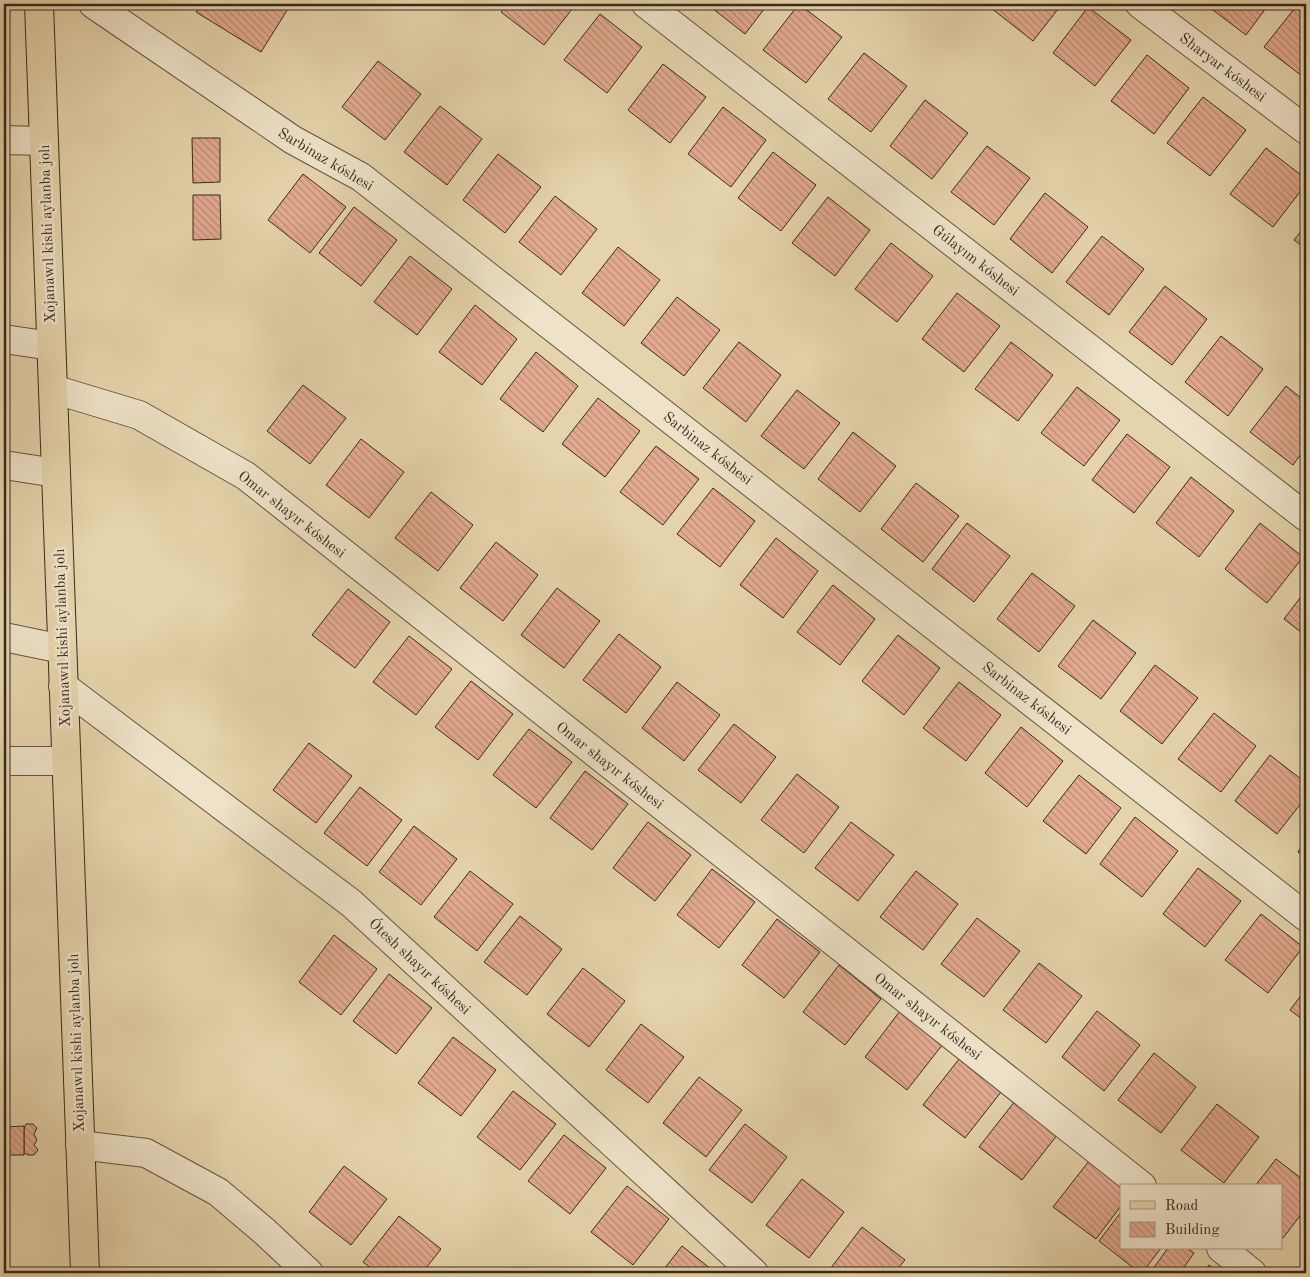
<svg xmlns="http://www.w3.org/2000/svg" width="1310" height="1277" font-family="'Old Standard TT',serif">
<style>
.building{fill:url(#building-back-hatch);stroke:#382a1f}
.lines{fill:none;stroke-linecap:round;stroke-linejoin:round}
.minor-casing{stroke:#635442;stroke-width:30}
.major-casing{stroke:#382a1f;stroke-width:30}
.minor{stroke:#eee2c8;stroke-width:28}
.major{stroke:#e5d3ab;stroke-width:28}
.labels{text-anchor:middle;stroke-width:5;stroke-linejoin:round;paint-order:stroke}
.street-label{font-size:15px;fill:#382a1f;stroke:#eee2c8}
</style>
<defs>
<pattern id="building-back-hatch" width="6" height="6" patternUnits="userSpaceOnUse" patternTransform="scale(1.25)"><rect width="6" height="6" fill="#e3aa90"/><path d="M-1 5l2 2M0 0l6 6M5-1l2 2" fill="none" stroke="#b98b75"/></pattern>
</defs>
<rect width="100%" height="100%" fill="#e5d3ab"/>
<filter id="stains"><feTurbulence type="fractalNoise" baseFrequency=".004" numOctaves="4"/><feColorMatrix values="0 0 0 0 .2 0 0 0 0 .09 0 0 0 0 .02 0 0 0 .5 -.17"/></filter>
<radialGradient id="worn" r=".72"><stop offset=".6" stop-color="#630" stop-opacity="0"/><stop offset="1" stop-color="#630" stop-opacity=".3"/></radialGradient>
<!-- building -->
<g class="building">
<polygon points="201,4 291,4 261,52 196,12"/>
<polygon points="508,4 576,4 544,45 501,12"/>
<polygon points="707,4 768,4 745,34"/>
<polygon points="799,4 842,37 806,83 763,50"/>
<polygon points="994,4 1062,4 1033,41 991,8"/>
<polygon points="1205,4 1269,4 1246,35"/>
<polygon points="1298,4 1304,4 1306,6 1306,79 1264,47"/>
<polygon points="1088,7 1131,40 1095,86 1053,53"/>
<polygon points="600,14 642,47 607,93 564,60"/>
<polygon points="864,53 907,86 871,132 828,99"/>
<polygon points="1147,55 1189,88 1154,134 1111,101"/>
<polygon points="378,61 421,94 385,140 342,107"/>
<polygon points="663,64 706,97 670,143 628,110"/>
<polygon points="1203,97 1246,130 1210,176 1167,143"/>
<polygon points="925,100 968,133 932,179 890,146"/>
<polygon points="440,106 482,139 447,185 404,152"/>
<polygon points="723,107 766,140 731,187 688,154"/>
<polygon points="192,138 220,138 220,182 193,183"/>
<polygon points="987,146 1030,178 994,225 951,192"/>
<polygon points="1266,148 1306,179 1306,184 1273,227 1230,194"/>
<polygon points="773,152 816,185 781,231 738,198"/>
<polygon points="498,154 541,187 505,233 463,200"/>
<polygon points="303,174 346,207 310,253 268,220"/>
<polygon points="1045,193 1088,227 1052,273 1010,239"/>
<polygon points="193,195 220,195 221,239 193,240"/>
<polygon points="555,196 597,229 561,275 519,242"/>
<polygon points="828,197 870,230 835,276 792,243"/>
<polygon points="354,207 397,240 361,286 319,253"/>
<polygon points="1306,225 1306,249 1294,240"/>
<polygon points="1102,236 1144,269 1109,315 1066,282"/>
<polygon points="891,243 933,276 897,322 855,289"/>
<polygon points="618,247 660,280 624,326 582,293"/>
<polygon points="410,256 452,289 417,335 374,302"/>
<polygon points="1165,286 1207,319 1172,365 1129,332"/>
<polygon points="957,293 1000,326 964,372 922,339"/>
<polygon points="677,297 720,330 684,376 641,343"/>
<polygon points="475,305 517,339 482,385 439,352"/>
<polygon points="1221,336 1263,369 1228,416 1185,382"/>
<polygon points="739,342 781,375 746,422 703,388"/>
<polygon points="1011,342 1053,375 1018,421 975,389"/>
<polygon points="536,352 578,386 543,432 500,399"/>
<polygon points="303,385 346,418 310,464 267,431"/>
<polygon points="1286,386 1306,402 1306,447 1293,465 1250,432"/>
<polygon points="1077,387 1120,420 1084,466 1041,433"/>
<polygon points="797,390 840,423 804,469 761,436"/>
<polygon points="598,398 640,431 605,477 562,444"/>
<polygon points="853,432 896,466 860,512 818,479"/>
<polygon points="1127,434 1170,467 1134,513 1092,480"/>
<polygon points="361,439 404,472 369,518 326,485"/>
<polygon points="656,446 699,479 663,525 620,492"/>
<polygon points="1191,477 1234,511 1199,557 1156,523"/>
<polygon points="916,483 959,516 923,562 881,529"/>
<polygon points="713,488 755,521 720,567 677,534"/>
<polygon points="431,492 473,525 438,571 395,538"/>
<polygon points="967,523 1010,556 974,602 932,569"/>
<polygon points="1260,523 1303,557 1267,603 1225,569"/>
<polygon points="776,538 818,571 783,618 740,585"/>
<polygon points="496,542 538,575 503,621 460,588"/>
<polygon points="1032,573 1075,606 1039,652 997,619"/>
<polygon points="833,585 875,619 840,665 797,632"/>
<polygon points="557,588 600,621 564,668 521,635"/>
<polygon points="348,589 390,622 355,668 312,635"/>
<polygon points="1306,590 1306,636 1284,619"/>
<polygon points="1093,620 1136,653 1101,699 1058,666"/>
<polygon points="619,634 661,667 626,713 583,680"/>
<polygon points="898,635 940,668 904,715 862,681"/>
<polygon points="409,636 452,669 416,715 373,682"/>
<polygon points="1155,665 1198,698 1162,744 1120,711"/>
<polygon points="471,681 513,714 478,760 435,727"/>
<polygon points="677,682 720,715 684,761 642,728"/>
<polygon points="959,682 1001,715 966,761 923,728"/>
<polygon points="1214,713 1256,746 1221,792 1178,759"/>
<polygon points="734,724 776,757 741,803 698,770"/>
<polygon points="1021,727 1063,761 1027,807 985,773"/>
<polygon points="529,729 572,762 536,808 493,775"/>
<polygon points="309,743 352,776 316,823 273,790"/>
<polygon points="1270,755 1306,783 1306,797 1277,834 1235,801"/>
<polygon points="585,771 628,804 592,850 550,818"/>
<polygon points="797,774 839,807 804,853 761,820"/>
<polygon points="1079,775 1121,808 1086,854 1043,821"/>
<polygon points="360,787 402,820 367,866 324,833"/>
<polygon points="1135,817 1178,851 1142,897 1100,864"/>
<polygon points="648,822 691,855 655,901 613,868"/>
<polygon points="851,822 894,855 858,901 815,868"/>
<polygon points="414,826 457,859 421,905 379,872"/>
<polygon points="1306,840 1306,858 1298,852"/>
<polygon points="1198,868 1241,901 1205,947 1163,914"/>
<polygon points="712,869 755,902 719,948 677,915"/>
<polygon points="470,871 513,904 477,951 434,917"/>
<polygon points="916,871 958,904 923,950 880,917"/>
<polygon points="1261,914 1303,947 1268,993 1225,960"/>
<polygon points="520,916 562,949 527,995 484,962"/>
<polygon points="977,918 1020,951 984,997 941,964"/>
<polygon points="777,919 820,952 784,998 742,965"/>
<polygon points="334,935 377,969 341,1015 299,982"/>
<polygon points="1039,963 1082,996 1046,1043 1003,1010"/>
<polygon points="839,965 881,999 845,1045 803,1012"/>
<polygon points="583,968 625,1001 589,1047 547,1014"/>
<polygon points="389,974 432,1008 396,1054 353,1021"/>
<polygon points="1306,989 1306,1022 1290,1010"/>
<polygon points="900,1011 943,1044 907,1090 865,1057"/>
<polygon points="1097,1011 1140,1045 1104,1091 1062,1057"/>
<polygon points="641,1024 684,1057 648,1103 606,1070"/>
<polygon points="453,1037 496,1070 461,1116 418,1083"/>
<polygon points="1154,1053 1196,1087 1161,1133 1118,1100"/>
<polygon points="959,1059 1001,1092 965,1138 923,1105"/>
<polygon points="699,1077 742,1110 706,1157 663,1123"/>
<polygon points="513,1091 556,1124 520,1170 477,1137"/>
<polygon points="1015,1101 1058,1134 1022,1180 979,1147"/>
<polygon points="1217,1104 1259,1137 1224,1183 1181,1150"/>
<polygon points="26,1124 33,1124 37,1128 34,1134 37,1140 34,1145 38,1150 34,1155 28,1155 24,1153 24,1128"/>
<polygon points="745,1124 787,1157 752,1203 709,1170"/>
<polygon points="24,1126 24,1155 4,1155 4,1127"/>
<polygon points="564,1135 606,1168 570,1214 528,1181"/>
<polygon points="1276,1159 1306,1182 1306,1208 1283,1238 1281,1237 1281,1186 1255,1186"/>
<polygon points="1089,1161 1121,1186 1121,1206 1096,1239 1053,1207"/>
<polygon points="344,1166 387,1199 351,1245 309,1212"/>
<polygon points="802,1179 844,1212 809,1258 766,1225"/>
<polygon points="627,1186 669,1219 633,1265 591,1232"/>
<polygon points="1121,1212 1121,1248 1161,1248 1142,1273 1140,1273 1099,1241"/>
<polygon points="399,1216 441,1249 422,1273 378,1273 363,1262"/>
<polygon points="862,1227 905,1260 894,1273 827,1273"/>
<polygon points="682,1246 716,1273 661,1273"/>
<polygon points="1168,1248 1187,1248 1194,1253 1180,1273 1150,1273"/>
<polygon points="1209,1265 1220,1273 1203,1273"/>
</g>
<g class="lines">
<defs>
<g id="minor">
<polyline points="93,4 293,140 361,177 1306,917"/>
<polyline points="646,4 1306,517"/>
<polyline points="1140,4 1306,130"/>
<polyline points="4,140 43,141"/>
<polyline points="4,339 51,346"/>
<polyline points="53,389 139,415 246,476 1142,1186"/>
<polyline points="4,465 56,473"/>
<polyline points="4,637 62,649"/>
<polyline points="63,686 351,903 754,1273"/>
<polyline points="4,761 66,761"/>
<polyline points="80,1145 146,1153 218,1192 264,1231 309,1273"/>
<polyline points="1221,1248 1252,1273"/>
</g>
<polyline id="major" points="39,4 85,1273"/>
</defs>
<!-- minor casing -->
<use href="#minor" class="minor-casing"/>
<!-- major casing -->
<use href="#major" class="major-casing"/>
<!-- minor -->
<use href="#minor" class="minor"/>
<!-- major -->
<use href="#major" class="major"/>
</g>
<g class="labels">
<!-- street labels -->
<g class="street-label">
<text transform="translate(1223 67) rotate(37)" y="5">Sharyar kóshesi</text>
<text transform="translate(326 159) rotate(31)" y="5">Sarbinaz kóshesi</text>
<text transform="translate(47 234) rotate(-92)" y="5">Xojanawıl kishi aylanba jolı</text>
<text transform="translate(976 260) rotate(38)" y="5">Gúlayım kóshesi</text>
<text transform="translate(708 448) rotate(38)" y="5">Sarbinaz kóshesi</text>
<text transform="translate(292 514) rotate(38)" y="5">Omar shayır kóshesi</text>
<text transform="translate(62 638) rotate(-92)" y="5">Xojanawıl kishi aylanba jolı</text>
<text transform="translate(1027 698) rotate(38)" y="5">Sarbinaz kóshesi</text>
<text transform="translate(610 765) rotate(38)" y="5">Omar shayır kóshesi</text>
<text transform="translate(420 966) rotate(43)" y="5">Ótesh shayır kóshesi</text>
<text transform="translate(928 1016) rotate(38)" y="5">Omar shayır kóshesi</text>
<text transform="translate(76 1043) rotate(-92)" y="5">Xojanawıl kishi aylanba jolı</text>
</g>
</g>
<!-- margin -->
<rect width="1310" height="1277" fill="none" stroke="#e5d3ab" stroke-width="20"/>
<rect x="5" y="5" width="1300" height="1267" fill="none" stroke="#382a1f" stroke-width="2.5"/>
<rect x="10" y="10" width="1290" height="1257" fill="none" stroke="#382a1f"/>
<!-- legend -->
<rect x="1120" y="1184" width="162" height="65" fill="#eee2c8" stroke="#a59884"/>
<rect x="1130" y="1201" width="25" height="8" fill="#e5d3ab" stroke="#a59884"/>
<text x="1165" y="1210" font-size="15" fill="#382a1f">Road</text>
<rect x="1130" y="1222" width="25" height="15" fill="url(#building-back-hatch)" stroke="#a59884"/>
<text x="1165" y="1234" font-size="15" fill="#382a1f">Building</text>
<rect width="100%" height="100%" filter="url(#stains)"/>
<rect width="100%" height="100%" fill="url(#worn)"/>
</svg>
